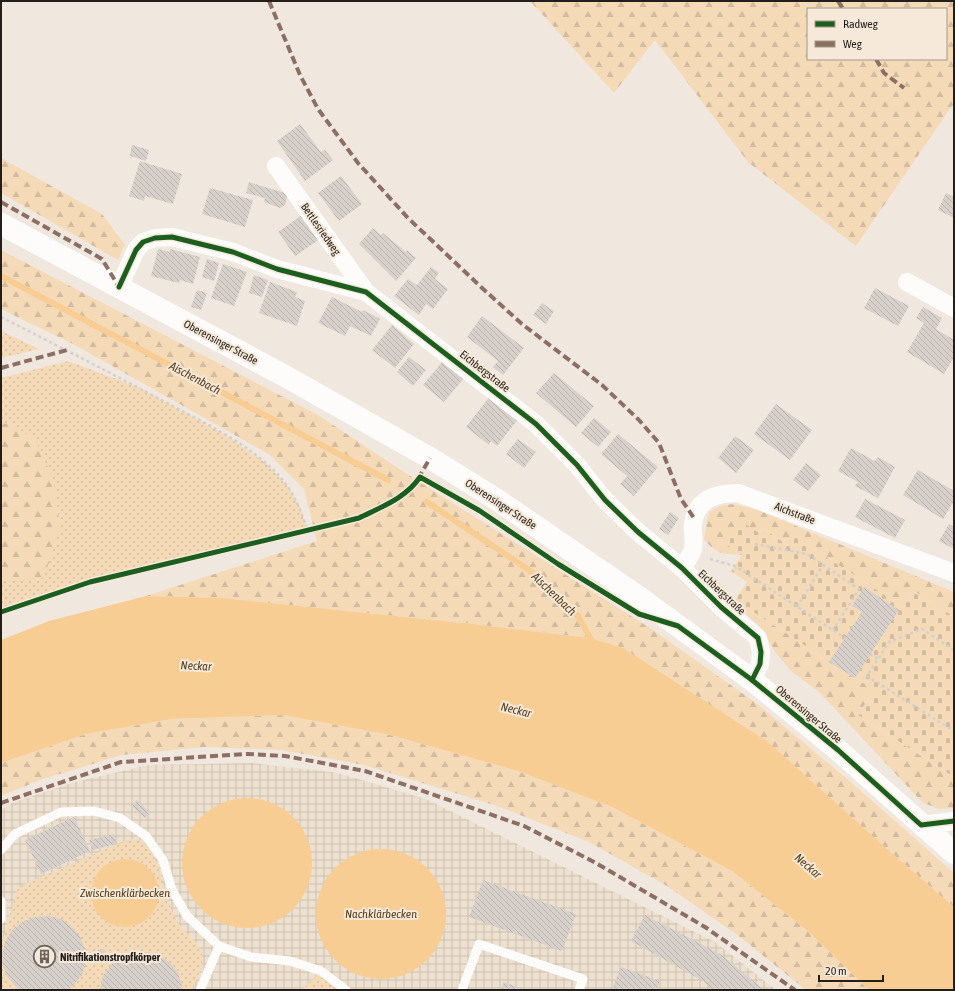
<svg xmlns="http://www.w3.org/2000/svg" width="955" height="991" font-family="'Asap Condensed',sans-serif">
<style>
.industrial{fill:url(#industrial-grid)}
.grass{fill:url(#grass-dots)}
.forest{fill:url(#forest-firs);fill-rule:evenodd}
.cemetery{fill:url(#cemetery-stones)}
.water{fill:#f8cd93}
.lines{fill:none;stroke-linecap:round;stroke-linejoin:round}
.stream{stroke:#f8cd93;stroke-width:6}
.building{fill:url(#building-back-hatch)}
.path{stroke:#d2d0cd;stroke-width:2.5;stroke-dasharray:3 3;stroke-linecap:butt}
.service{stroke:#fdfcfa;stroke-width:9}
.minor{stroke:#fdfcfa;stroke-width:18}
.tertiary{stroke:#fdfcfa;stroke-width:22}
.quiet{stroke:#8d6e63;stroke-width:4;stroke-dasharray:8 4;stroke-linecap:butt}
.cycleway-casing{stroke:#f6e9d9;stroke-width:8}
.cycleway{stroke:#1b5e20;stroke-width:5}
.labels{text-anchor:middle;stroke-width:4;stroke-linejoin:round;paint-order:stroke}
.street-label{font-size:11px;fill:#231e19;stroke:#f6e9d9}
.poi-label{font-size:11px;font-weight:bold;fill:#231e19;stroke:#f6e9d9;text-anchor:start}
.water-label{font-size:12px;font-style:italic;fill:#553e1c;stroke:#f6e9d9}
</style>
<defs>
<pattern id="industrial-grid" width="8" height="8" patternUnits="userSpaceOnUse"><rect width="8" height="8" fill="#ede0cf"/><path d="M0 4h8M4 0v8" fill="none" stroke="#cbc0b1"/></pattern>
<pattern id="grass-dots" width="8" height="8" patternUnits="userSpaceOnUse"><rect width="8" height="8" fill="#f5dab8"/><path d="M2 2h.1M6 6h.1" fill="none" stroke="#d2bb9e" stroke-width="1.8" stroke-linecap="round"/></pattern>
<pattern id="forest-firs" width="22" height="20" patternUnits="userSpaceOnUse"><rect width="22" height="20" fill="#f5dab8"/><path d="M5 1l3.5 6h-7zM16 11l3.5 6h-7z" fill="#d2bb9e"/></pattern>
<pattern id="cemetery-stones" width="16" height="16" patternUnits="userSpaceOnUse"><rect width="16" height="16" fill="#f5dab8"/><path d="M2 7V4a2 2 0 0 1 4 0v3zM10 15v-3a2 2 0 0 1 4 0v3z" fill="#d2bb9e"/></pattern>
<pattern id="building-back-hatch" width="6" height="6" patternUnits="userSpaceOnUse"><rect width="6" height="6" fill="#d8d1cb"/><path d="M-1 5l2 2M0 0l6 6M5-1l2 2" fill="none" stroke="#b9b3ae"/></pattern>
</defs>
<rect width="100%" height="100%" fill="#f0e8df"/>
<!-- industrial -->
<polygon class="industrial" points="252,763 338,773 426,799 715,942 776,990 1,990 1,810 12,803 75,782 148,765"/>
<!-- grass -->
<g class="grass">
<polygon points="1,331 39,349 1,358"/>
<polygon points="68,361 138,387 222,433 267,464 288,487 299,505 308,531 90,582 1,612 1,378"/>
<path d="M129 839 142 841C146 845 151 850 153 855 164 876 165 901 177 921 184 933 200 941 202 955 204 967 196 980 192 990H1V947L18 887Z"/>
<polygon points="318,974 336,990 296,990 304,988"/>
</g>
<!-- forest -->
<g class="forest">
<path d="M530 1H954V103L856 246 748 162 655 40 614 93ZM808 9H946V59H808Z"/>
<polygon points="1,158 102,214 125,245 118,260 1,193"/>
<polygon points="1,250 318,415 407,474 653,630 756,703 852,783 954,873 954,907 887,849 623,648 590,638 472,624 222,598 146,596 317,541 304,489 270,455 73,344 1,309"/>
<polygon points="1,423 12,425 35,439 54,481 60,527 44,578 21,579 1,584"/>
<path d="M733 504 753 508 954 592V617L914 591 903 607 795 537 790 546 762 528 742 555C723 554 717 555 704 539L709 512 720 506Z"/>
<polygon points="714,577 735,600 874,690 858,715 954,777 954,808 940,809 923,803 820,693 790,670 776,653 759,626 727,597 713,579"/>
<polygon points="283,715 390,735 518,771 612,807 732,871 809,932 869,990 806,990 740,937 667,886 589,842 497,806 364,765 282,750 204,747 122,755 40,780 1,796 1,763 86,734 172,719"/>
</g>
<!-- cemetery -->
<polygon class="cemetery" points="739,520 759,533 762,528 789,546 795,537 903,607 914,591 954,617 954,777 858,715 874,690 735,600 747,582 731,571 742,555 724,543"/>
<!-- water -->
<g class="water">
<polygon points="146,596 222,598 472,624 590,638 623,648 768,742 887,849 954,907 954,990 869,990 809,932 732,871 612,807 518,771 390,735 283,715 172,719 86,734 1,763 1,640 49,621"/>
<circle cx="247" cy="863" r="65"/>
<circle cx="381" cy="914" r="65"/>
<circle cx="125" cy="893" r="34"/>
</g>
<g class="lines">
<!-- stream -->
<g class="stream">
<polyline points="1,276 388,480"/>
<polyline points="427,502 529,570 578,616 594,645"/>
</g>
</g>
<!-- building -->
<g class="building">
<polygon points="300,124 321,152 325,150 333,160 305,181 277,141"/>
<polygon points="132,145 149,150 146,161 130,156"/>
<polygon points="140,161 182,174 173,204 145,196 144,201 129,196"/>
<polygon points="341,176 362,204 339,221 318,193"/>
<polygon points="249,182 288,194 285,205 280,208 264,202 265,198 246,193"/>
<polygon points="210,188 253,200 245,227 202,214"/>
<polygon points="946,193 954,197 954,218 938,210"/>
<polygon points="302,215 320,239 295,256 278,232"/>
<polygon points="373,228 381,235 383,233 406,252 407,250 416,258 396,281 359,244"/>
<polygon points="158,249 170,252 170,249 200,257 193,284 180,280 179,283 151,276"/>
<polygon points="207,259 219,263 214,281 202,277"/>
<polygon points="223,264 247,272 234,306 211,298"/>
<polygon points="431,267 439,273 435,279 448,289 433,309 426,304 419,315 394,296 408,279 417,285"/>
<polygon points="254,275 268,280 262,297 249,293"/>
<polygon points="270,282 297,292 295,297 305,301 297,326 259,313"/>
<polygon points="875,288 909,306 898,326 864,308"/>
<polygon points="197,290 207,293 201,310 191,307"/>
<polygon points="332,297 362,312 363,310 380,319 371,336 350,326 345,336 318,323"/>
<polygon points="542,303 554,311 546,324 533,315"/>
<polygon points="923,307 942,318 936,329 954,340 954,357 944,374 907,352 924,323 916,318"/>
<polygon points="482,316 524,348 503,375 493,367 498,361 467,337"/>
<polygon points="392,325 414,344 395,368 372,350"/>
<polygon points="409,357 426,370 413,386 397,372"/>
<polygon points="444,360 465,377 444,402 423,385"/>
<polygon points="554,373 594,406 576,427 536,393"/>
<polygon points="490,396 519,418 497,446 491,441 489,445 466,427"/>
<polygon points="776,404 812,430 790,460 754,434"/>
<polygon points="594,418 611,432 598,447 581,433"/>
<polygon points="618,434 658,467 634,496 620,484 627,476 601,454"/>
<polygon points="735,436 754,450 736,473 718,458"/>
<polygon points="518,439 536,452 524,468 506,454"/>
<polygon points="851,448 875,461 878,457 895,467 878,498 855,486 858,482 838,471"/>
<polygon points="806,463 821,475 808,491 793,480"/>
<polygon points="918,470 954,491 954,501 943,519 903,495"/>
<polygon points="865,499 905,520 895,538 855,517"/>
<polygon points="670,512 679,518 668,535 659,529"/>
<polygon points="949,524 954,527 954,549 939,541"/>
<polygon points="864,587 899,610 855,678 829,662 862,612 852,606"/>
<polygon points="137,800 150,813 145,818 132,806"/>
<polygon points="74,817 90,851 41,874 25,840"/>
<polygon points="114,834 116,844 92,850 89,840"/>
<polygon points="483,880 576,914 562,951 469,917"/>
<polygon points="645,915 722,955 764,990 713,990 703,981 631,941"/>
<polygon points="49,916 61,919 72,927 80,937 85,949 86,962 82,975 69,990 19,990 8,978 3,966 2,953 6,940 13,929 24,921 36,917"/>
<circle cx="101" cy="954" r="5"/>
<polygon points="146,952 159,955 170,963 178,973 183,990 100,990 103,976 111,965 121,957 133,953"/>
<polygon points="621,967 660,981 657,990 612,990"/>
<polygon points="504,982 524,990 501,990"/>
</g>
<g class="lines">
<!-- path -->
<g class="path">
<path d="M1 317C56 345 111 373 165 402 203 422 252 445 281 478 295 494 301 512 308 531"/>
<polyline points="755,544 807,554 859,589 833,630"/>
<polyline points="710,559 735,566 845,638"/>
<polyline points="797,607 823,565"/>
<polyline points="954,650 922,629 889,642 867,676 954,731"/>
<polyline points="870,654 878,659"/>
</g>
<!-- service -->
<g class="service">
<polyline points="1,850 15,834 61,812 94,811 120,818 146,836 163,860 172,890 187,916 219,946 251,957 290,961 321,971 346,990"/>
<polyline points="1,901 1,919"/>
<polyline points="200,990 219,946"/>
<polyline points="462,990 479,944 583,979 579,990"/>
</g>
<!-- minor -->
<g class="minor">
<polyline points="276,166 366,292"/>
<polyline points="907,282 954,308"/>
<polyline points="119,287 136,250 143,242 155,238 172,237 233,252 277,269 366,292 536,424 577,465 605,500 638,532 682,568 721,607 758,638 761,652 760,664 752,680"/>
<path d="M682 568C686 562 691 556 693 549 695 541 692 532 693 524 696 499 716 493 738 493L954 573"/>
<polyline points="921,825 954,821"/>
</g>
<!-- tertiary -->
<polyline class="tertiary" points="1,224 285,376 430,458 496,499 633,593 752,680 838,750 954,853"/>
<!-- quiet -->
<g class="quiet">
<polyline points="269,1 300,75 318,109 358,163 408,218 481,287 522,324 602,385 639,420 659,443 681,499 694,518"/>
<polyline points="838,1 843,9"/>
<polyline points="876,59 884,73 904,88"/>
<polyline points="1,202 102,259 119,287"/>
<polyline points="1,368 67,350"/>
<polyline points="418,479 430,458"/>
<polyline points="1,803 121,762 247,754 285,756 365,771 524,826 596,863 705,927 795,990"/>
</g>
<defs>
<g id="cycleway">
<polyline points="119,287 136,250 143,242 155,238 172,237 233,252 277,269 366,292 536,424 577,465 605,500 638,532 682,568 721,607 758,638 761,652 760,664 752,680"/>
<path d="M1 612 90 582 359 518C381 507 406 498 420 477L480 511 558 564 639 614 678 626 752 680 838 750 921 825 954 821"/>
</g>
</defs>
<!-- cycleway casing -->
<use href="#cycleway" class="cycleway-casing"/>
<!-- cycleway -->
<use href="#cycleway" class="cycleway"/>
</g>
<!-- icons -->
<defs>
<symbol id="building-ring" viewBox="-11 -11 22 22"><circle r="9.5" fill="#f6e9d9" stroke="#6b655e" stroke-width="1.5"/><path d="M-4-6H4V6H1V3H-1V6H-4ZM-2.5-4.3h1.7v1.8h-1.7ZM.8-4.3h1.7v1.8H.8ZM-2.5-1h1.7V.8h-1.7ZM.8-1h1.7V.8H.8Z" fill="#6b655e"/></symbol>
</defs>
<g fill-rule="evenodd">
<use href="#building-ring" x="32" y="944" width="25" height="25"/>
</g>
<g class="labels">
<!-- street labels -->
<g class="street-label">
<text transform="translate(321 229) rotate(55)" y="4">Bettlesriedweg</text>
<text transform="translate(221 342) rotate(28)" y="4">Oberensinger Straße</text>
<text transform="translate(485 371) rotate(38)" y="4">Eichbergstraße</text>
<text transform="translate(501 504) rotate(33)" y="4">Oberensinger Straße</text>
<text transform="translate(795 513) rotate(21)" y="4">Aichstraße</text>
<text transform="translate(722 592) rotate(43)" y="4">Eichbergstraße</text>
<text transform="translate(809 714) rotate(40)" y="4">Oberensinger Straße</text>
</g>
<!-- poi labels -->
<g class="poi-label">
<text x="60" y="961">Nitrifikationstropfkörper</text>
</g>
<!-- water labels -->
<g class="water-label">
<text transform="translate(195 378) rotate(28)" y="4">Aischenbach</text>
<text transform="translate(554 594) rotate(44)" y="4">Aischenbach</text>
<text transform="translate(196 666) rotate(3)" y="4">Neckar</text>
<text transform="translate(516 710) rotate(14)" y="4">Neckar</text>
<text transform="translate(808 866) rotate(41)" y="4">Neckar</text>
<text x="125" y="897">Zwischenklärbecken</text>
<text x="381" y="918">Nachklärbecken</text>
</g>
</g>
<!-- border -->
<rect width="955" height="991" fill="none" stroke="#231e19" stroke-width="4"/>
<!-- legend -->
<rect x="807" y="8" width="140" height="52" fill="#f6e9d9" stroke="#a2988c"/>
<rect x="815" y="21" width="20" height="6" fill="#1b5e20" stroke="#a2988c"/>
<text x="843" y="28" font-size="12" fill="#231e19">Radweg</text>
<rect x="815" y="41" width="20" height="6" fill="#8d6e63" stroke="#a2988c"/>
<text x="843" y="48" font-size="12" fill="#231e19">Weg</text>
<!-- scale -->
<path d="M819 975v6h64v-6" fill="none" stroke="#231e19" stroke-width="2"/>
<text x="825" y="975" font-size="12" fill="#231e19" stroke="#f6e9d9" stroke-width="3" paint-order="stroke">20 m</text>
</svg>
